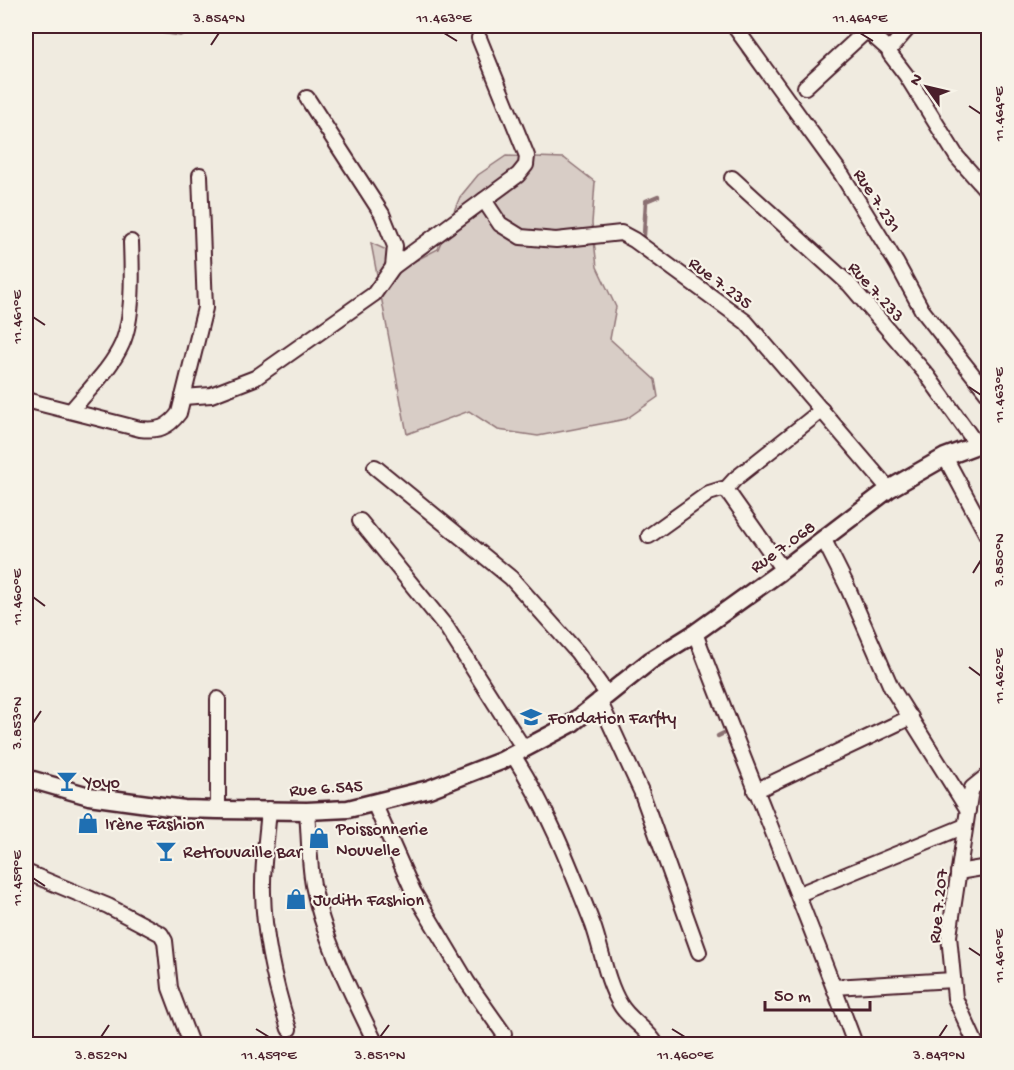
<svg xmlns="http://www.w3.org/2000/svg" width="1014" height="1070" font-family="'Gochi Hand',sans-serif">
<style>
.green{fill:#d8cdc6;stroke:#917678;stroke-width:1.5}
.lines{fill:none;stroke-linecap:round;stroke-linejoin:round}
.stream{stroke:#8b6f72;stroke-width:4.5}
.minor-casing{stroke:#4a1f2b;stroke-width:18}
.tertiary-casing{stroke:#4a1f2b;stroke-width:21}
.minor{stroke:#f7f3e8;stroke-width:14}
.tertiary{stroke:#f7f3e8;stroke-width:16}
.ticks{fill:none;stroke:#4a1f2b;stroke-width:2}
.labels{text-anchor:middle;stroke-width:4.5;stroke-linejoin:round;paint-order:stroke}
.street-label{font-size:18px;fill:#4a1f2b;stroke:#f7f3e8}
.poi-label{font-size:18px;fill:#4a1f2b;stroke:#f7f3e8;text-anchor:start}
.neatline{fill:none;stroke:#4a1f2b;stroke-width:2}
.ticks-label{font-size:15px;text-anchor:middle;fill:#4a1f2b}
</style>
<rect width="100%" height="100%" fill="#f0ebe0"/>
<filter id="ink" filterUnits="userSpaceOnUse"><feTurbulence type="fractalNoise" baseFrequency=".0167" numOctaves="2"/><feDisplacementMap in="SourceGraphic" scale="12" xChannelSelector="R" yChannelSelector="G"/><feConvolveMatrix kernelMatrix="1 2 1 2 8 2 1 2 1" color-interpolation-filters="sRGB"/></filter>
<g filter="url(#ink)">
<!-- green -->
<g class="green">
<polygon points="114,26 206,26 180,36"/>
<polygon points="506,156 564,158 595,182 592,223 597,267 616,307 610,339 655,380 658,397 626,419 538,436 498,430 469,411 407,434 371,243 413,262 438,249 460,197 478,175"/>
</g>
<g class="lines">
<!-- stream -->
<g class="stream">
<polyline points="644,235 646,201 658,196"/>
<polyline points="718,736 726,732"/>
</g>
<defs>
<g id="minor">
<polyline points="734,26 842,175 897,264 922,310 988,394"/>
<polyline points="862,26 889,50"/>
<polyline points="910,26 889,50 890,54 906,75 957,157 988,192"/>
<polyline points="805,87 867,30"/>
<polyline points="307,98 382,214 395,246 393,267"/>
<polyline points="732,178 849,284 927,375 977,445"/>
<polyline points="484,200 500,224 521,237 556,240 621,233 634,240 746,322 889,489"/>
<polyline points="183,397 211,395 255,378 374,294 393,267 518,175 526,165 527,156 479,38"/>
<path d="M26 400 140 429C158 431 168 428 179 413L205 308 200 175"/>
<path d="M71 411C88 390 111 369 122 344 134 317 132 271 131 242"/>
<polyline points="945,457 988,537"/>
<polyline points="375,467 511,578 577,652 607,694"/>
<polyline points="725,490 735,479 822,410"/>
<polyline points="360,521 447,628 524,749"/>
<polyline points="649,536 709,493 722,489 728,492 783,570"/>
<polyline points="824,540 847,586 891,687 968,810"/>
<path d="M695 633C747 771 804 906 855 1044"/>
<polyline points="599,700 641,791 699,952"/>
<path d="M513 755C548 809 570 866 593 925 602 950 606 981 620 1004 629 1020 648 1029 656 1044"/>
<polyline points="755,791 911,717"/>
<polyline points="374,803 413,891 468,983 504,1034"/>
<path d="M269 809C267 837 262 865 263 893 264 939 275 985 289 1029"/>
<polyline points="218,810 218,699"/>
<path d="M307 811C309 836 309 861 313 885 324 941 352 994 376 1044"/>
<polyline points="26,872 108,906 161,934 165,941 170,988 191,1044"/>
<polyline points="958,872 988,867"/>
<polyline points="799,894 965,826"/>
<polyline points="834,987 953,980"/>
<polyline points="976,1044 955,998 949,936 970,796 972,788 988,775"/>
</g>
<polyline id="tertiary" points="26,778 89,796 184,809 218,810 307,811 348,809 429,789 501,761 571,724 650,661 695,633 780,572 889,489 945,457 977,445 988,444"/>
</defs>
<!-- minor casing -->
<use href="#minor" class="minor-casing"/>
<!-- tertiary casing -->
<use href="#tertiary" class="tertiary-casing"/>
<!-- minor -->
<use href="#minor" class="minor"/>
<!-- tertiary -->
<use href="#tertiary" class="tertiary"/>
</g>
</g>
<!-- ticks -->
<path class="ticks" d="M444 33 457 41M860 33 873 41M211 45 219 33M969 106 981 114M33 317 45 325M969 387 981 395M973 573 981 560M33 597 45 606M969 667 981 676M33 723 41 711M33 878 45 886M969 948 981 956M256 1029 269 1037M672 1029 685 1037M101 1037 109 1025M380 1037 389 1025M939 1037 947 1025"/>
<!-- icons -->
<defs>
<symbol id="school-bare" viewBox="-9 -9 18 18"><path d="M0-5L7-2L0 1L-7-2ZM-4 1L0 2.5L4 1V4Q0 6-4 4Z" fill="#1f6fb2" stroke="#f7f3e8" stroke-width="2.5" paint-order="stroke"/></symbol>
<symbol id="bar-bare" viewBox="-9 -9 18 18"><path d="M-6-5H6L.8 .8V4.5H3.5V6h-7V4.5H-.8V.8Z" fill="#1f6fb2" stroke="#f7f3e8" stroke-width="2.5" paint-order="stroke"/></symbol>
<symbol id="shop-bare" viewBox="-9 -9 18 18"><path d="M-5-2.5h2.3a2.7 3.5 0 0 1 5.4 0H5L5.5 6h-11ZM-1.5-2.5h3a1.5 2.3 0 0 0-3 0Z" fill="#1f6fb2" stroke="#f7f3e8" stroke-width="2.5" paint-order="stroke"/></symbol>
</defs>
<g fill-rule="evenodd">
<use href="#school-bare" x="516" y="702" width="30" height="30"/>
<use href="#bar-bare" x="52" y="766" width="30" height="30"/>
<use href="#shop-bare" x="73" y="808" width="30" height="30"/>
<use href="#shop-bare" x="304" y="823" width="30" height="30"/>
<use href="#bar-bare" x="151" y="836" width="30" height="30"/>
<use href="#shop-bare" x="281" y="884" width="30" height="30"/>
</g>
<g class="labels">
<!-- street labels -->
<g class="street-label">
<text transform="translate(878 200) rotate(57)" y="6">Rue 7.231</text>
<text transform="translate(721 282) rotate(37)" y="6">Rue 7.235</text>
<text transform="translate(877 291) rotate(48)" y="6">Rue 7.233</text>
<text transform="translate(782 546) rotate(-36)" y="6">Rue 7.068</text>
<text transform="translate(326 787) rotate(-4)" y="6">Rue 6.545</text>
<text transform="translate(937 906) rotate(-84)" y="6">Rue 7.207</text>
</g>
<!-- poi labels -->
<g class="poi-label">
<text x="548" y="723">Fondation Farfty</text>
<text x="84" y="787">Yoyo</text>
<text x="105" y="829">Irène Fashion</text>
<text x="336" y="834">Poissonnerie<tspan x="336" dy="21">Nouvelle</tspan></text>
<text x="183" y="857">Retrouvaille Bar</text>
<text x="313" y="905">Judith Fashion</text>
</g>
</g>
<!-- margin -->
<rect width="1014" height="1070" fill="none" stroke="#f7f3e8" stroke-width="66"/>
<!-- north arrow -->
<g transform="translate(927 87) rotate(304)" stroke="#f7f3e8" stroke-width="4.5" paint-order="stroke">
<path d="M0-4.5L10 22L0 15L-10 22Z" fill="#4a1f2b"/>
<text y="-9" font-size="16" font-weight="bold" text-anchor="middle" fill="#4a1f2b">N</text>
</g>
<!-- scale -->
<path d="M765 1001v9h105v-9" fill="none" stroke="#4a1f2b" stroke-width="3"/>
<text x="774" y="1001" font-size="18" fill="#4a1f2b" stroke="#f7f3e8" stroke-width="4.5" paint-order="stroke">50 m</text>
<rect x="33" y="33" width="948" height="1004" class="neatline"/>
<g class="ticks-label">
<text x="219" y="22">3.854°N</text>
<text x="444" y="22">11.463°E</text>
<text x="860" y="22">11.464°E</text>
<text transform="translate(998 114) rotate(-90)" y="5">11.464°E</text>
<text transform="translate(16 317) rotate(-90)" y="5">11.461°E</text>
<text transform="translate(998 395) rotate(-90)" y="5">11.463°E</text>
<text transform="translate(998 560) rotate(-90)" y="5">3.850°N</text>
<text transform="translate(16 597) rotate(-90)" y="5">11.460°E</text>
<text transform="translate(998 676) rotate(-90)" y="5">11.462°E</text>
<text transform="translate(16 723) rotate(-90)" y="5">3.853°N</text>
<text transform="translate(16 878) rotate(-90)" y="5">11.459°E</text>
<text transform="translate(998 956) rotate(-90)" y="5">11.461°E</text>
<text x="101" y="1059">3.852°N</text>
<text x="269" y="1059">11.459°E</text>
<text x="380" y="1059">3.851°N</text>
<text x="685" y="1059">11.460°E</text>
<text x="939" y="1059">3.849°N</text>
</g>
</svg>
